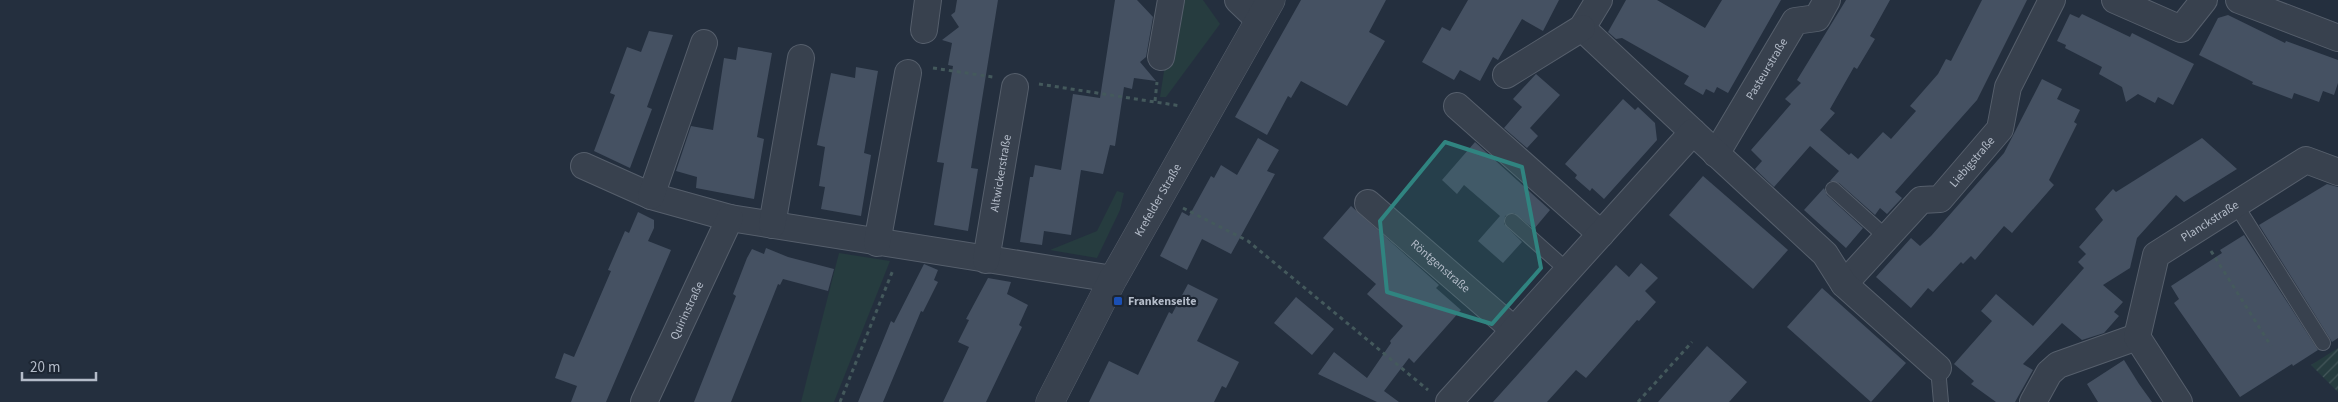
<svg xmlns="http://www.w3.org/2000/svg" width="2338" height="402" font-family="'Source Sans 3',sans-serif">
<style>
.green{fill:#263c3f}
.garden{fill:url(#garden-furrows)}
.building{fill:#455162}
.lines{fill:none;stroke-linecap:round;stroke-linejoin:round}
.service-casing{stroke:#565f6c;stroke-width:16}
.minor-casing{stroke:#565f6c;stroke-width:28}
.tertiary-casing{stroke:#565f6c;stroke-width:29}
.path{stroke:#44595c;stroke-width:3;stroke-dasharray:4 4;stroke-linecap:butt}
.service{stroke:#38414e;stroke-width:14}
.minor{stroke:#38414e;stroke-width:26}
.tertiary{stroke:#38414e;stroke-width:28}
.marked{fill:#308480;fill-opacity:0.2;stroke:#308480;stroke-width:4;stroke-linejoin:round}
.transit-dot{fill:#1a4fb4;stroke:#1d2633;stroke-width:2}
.labels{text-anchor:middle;stroke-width:4.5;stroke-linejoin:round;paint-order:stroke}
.street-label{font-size:12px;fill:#b4bcc9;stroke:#1d2633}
.poi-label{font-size:12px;font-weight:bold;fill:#b4bcc9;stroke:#1d2633;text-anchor:start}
</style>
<defs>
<pattern id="garden-furrows" width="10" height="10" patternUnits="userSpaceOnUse" patternTransform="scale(1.25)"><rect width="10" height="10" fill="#263c3f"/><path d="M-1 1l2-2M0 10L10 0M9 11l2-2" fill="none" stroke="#435659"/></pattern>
</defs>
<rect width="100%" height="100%" fill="#242f3e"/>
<!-- green -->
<g class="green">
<polygon points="1175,0 1203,0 1220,24 1166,97 1160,97"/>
<polygon points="1117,191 1124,193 1120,210 1097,258 1050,250 1097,231"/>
<polygon points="839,253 890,261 834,402 801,402"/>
</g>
<!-- garden -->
<polygon class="garden" points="2338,348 2338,392 2311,365"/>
<!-- building -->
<g class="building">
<polygon points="957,0 998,0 971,168 978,169 968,231 934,225 944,163 937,162 953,66 948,65 952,43 942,40 959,27 951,15 955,12"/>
<polygon points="1115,0 1137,0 1153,17 1146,57 1140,62 1156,81 1134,78 1132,89 1124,87 1115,146 1110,145 1103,174 1081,170 1071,235 1044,231 1042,245 1020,242 1030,177 1033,177 1035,165 1061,170 1073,94 1100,98"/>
<polygon points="1301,0 1386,0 1369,32 1385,41 1347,106 1301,81 1291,98 1288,96 1267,135 1235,117"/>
<polygon points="1468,0 1559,0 1543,31 1522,19 1498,60 1493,57 1480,81 1460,70 1454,80 1422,62 1442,27 1450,31"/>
<polygon points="1626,0 1657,0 1705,28 1722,0 1781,0 1728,93 1717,87 1714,93 1706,89 1703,95 1684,84 1689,76 1622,38 1616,39 1608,32"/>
<polygon points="1846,0 1890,0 1870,36 1875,39 1857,69 1854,67 1830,109 1835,113 1820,130 1849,155 1851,153 1858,159 1883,132 1891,139 1916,111 1910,106 1938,74 1946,59 1951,61 1982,0 2027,0 1977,100 1895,192 1902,198 1887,214 1880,208 1875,215 1839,183 1830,181 1839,171 1810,146 1774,187 1755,169 1762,161 1751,150 1791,104 1785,99 1801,83 1797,80"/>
<polygon points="2070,14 2079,18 2082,14 2130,37 2132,33 2194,64 2173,105 2158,97 2155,103 2138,94 2126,102 2122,87 2099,74 2102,67 2065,48 2066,45 2057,41"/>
<polygon points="2228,15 2285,43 2286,41 2338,60 2338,83 2334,95 2323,91 2319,102 2294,93 2292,99 2252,84 2253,82 2199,55 2218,18"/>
<polygon points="649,31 673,35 647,107 652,109 630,168 594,151 615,95 610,93 627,47 641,52"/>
<polygon points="738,47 772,53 757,137 764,139 754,199 696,188 697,177 676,171 691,126 713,130 724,58 736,60"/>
<polygon points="856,67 878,71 864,153 871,155 861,216 821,209 825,187 819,186 825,147 817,145 831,73 855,78"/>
<polygon points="1536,74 1560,95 1530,128 1538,136 1527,148 1504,128 1522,107 1513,99"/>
<polygon points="2042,79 2062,89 2057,99 2080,110 2074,122 2077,124 2049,180 2054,185 2012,233 2004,226 1975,260 1971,256 1963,264 1961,262 1933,292 1928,288 1911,308 1876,277 1911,238 1920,246 1931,236 2004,153"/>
<polygon points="1623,99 1635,110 1638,107 1655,123 1657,140 1604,199 1592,188 1590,191 1575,178 1577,175 1565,164"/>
<polygon points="1258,138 1279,150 1267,171 1275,174 1231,254 1202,239 1187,270 1160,256 1182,212 1189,216 1211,176 1214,178 1221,165 1237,175"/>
<polygon points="2202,138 2237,169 2184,202 2176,195 2137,238 2130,268 2103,285 2123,302 2114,312 2119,316 2104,333 2082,340 2062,323 2023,364 2033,370 2015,402 1996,402 1971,384 1974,381 1954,364 1992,321 1981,311 1996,294 2033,326 2084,268 2078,262 2086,254 2079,247 2103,220 2095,209 2113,189 2116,192"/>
<polygon points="1475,142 1550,210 1534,229 1514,213 1505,216 1504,224 1522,242 1503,263 1478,241 1500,216 1464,185 1457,194 1442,180"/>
<polygon points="1703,176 1788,250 1753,289 1669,215"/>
<polygon points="2327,184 2338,187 2338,338 2332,342 2259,225"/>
<polygon points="1824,188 1827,195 1863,228 1846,248 1804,210"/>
<polygon points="1351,206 1439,285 1436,288 1461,310 1414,363 1409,358 1384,391 1399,402 1377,402 1318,374 1334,352 1367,378 1391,343 1390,341 1403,326 1367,294 1376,284 1323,238"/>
<polygon points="638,212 654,220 654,228 648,241 671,250 606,402 571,402 577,386 555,378 564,353 574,357 611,271 608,270 625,231 629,233"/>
<polygon points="2244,235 2318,350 2293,366 2292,364 2240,397 2174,303 2179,299 2171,286 2222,253 2220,250"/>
<polygon points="766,248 788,257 834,269 828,291 783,279 780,285 778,284 731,402 694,402 736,296 733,294 747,258 752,249 764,254"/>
<polygon points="1641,263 1658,278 1645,291 1656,302 1639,321 1637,320 1586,378 1576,370 1547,402 1493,402 1616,265 1629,277"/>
<polygon points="924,264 938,270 934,280 938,282 923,312 921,311 883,402 858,402 891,321 894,323"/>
<polygon points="988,278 1011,282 1007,294 1028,305 1019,325 1022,327 986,402 943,402 969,347 958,342 969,320 966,319"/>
<polygon points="1188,284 1218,299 1197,341 1239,362 1226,388 1222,386 1214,402 1089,402 1109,361 1138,375 1169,312 1172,314"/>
<polygon points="1822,288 1906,363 1871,402 1787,327"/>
<polygon points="1296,297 1334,329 1312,355 1274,323"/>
<polygon points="1707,346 1747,382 1729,402 1658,402"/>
<polygon points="2124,360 2139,384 2152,402 2098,402 2087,384"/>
</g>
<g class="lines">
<defs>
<g id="service">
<polyline points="1833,189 1886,237"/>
<polyline points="2236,205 2323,343"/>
<polyline points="1512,221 1567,270"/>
<polyline points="1938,368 1941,402"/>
</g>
<g id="minor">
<polyline points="1238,0 1259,20"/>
<polyline points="1599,0 1582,28 1693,132"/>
<polyline points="2115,0 2181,29 2204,0"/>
<polyline points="2239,0 2338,38"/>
<polyline points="924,30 928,0"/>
<polyline points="1161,57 1171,0"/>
<polyline points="1506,75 1582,28"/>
<polyline points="1457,106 1601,234"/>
<path id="s1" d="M1716 154 1795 21 1817 18 1827 0"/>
<polyline points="584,166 651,196 730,218 1113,279"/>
<polyline points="651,196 704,43"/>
<path id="s2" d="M1368 203 1513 329"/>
<polyline points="772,225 801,58"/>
<polyline points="877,243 908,73"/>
<path id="s3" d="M986 260 1015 87"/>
<path id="s4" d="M1844 284 1921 200 1940 199 2000 129 2008 87 2052 0"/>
<path id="s5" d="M644 402 730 218"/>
<polyline points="1449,402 1693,132 1825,254 1844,284 1938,368"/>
<polyline points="2033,402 2049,373 2058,365 2137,337"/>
<path id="s6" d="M2179 402 2137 337 2156 255 2306 160 2338 172"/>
</g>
<g id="tertiary">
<path id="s7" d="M1050 402 1113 279 1271 0"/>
</g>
</defs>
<!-- service casing -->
<use href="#service" class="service-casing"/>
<!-- minor casing -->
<use href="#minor" class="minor-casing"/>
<!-- tertiary casing -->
<use href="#tertiary" class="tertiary-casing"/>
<!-- path -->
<g class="path">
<polyline points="933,68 993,77"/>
<polyline points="1039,84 1181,106"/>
<polyline points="1155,101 1157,82"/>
<polyline points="1183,208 1248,241 1428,390"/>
<polyline points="2211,251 2271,346"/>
<polyline points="840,402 893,270"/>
<polyline points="1638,402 1692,342"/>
</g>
<!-- service -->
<use href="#service" class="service"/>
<!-- minor -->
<use href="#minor" class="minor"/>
<!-- tertiary -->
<use href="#tertiary" class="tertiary"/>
</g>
<!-- marked area -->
<path class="marked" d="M1445 142 1522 167 1541 268 1492 324 1387 292 1380 221Z"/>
<!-- markers -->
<rect class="transit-dot" x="1113" y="296" width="10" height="10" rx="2.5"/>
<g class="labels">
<!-- street labels -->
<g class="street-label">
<text dy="4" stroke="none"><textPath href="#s1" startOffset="99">Pasteurstraße</textPath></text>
<text dy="4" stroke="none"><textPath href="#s4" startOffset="182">Liebigstraße</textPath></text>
<text dy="4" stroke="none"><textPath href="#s3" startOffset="88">Altwickerstraße</textPath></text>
<text dy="4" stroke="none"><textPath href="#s7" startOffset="229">Krefelder Straße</textPath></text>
<text dy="4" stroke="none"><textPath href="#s6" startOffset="225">Planckstraße</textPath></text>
<text dy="4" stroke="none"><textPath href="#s2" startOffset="96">Röntgenstraße</textPath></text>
<text dy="4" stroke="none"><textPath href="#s5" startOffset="101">Quirinstraße</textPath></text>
</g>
<!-- poi labels -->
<g class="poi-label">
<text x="1128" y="305">Frankenseite</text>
</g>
</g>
<!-- scale -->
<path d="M22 372v8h74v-8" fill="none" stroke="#b4bcc9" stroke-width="2.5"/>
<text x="30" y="372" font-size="15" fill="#b4bcc9" stroke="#1d2633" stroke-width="4" paint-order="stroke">20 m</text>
</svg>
